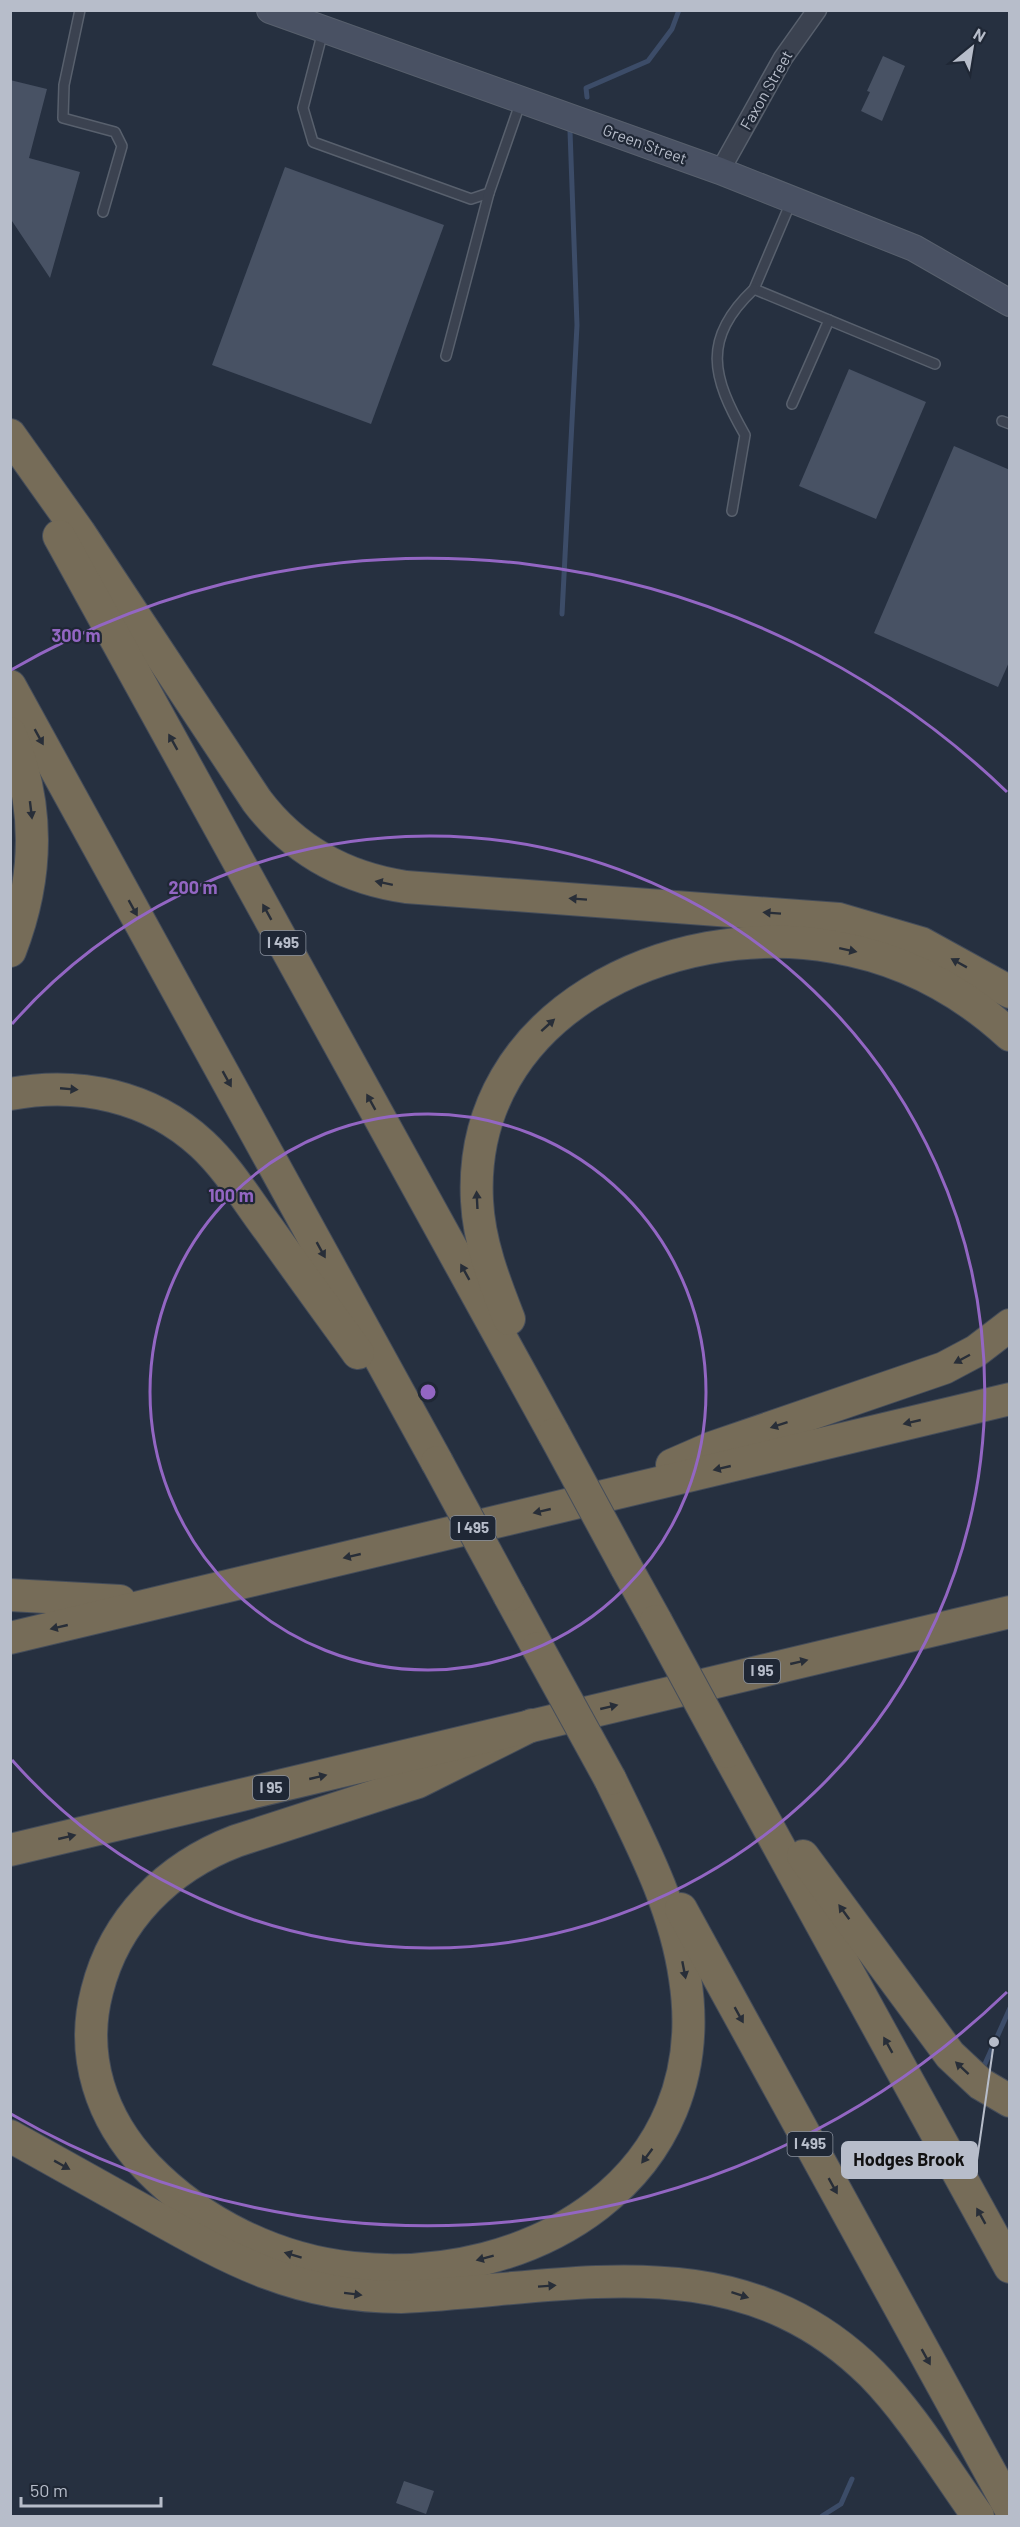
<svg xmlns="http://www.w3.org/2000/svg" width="1020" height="2527" font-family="Barlow,sans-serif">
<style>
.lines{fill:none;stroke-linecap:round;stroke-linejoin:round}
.stream{stroke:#3c4c68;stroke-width:5}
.building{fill:#485264}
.lane-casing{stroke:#58606d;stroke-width:12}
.street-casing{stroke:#58606d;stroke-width:21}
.secondary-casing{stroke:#58606d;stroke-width:28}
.highway-casing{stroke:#454d5a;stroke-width:34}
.lane{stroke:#3b4250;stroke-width:9}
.street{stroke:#3b4250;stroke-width:18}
.secondary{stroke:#495163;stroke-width:26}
.highway{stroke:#766c58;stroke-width:32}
.highway-bridge-casing{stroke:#454d5a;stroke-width:34;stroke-linecap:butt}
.highway-bridge{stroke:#766c58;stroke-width:32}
.oneway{fill:#282e38}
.ring{fill:none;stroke:#9366c3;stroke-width:3}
.labels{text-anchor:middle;stroke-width:4.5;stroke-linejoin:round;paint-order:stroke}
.shield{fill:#1f2735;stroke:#89909d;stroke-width:1.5}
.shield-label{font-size:15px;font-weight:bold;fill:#b7bdca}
.street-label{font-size:16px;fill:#b7bdca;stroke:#1f2735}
.centre{fill:#9366c3;stroke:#1f2735;stroke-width:3}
.ring-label{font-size:18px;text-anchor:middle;font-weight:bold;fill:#9366c3;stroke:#1f2735;stroke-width:4.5;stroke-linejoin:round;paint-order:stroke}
.leader{fill:none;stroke:#b7bdca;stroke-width:2}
.callout-dot{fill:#b7bdca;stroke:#1f2735;stroke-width:2}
.callout{fill:#b7bdca;stroke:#b7bdca;stroke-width:2}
.callout-label{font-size:18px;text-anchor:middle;font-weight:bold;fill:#111}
</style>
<rect width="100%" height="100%" fill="#263040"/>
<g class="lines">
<!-- stream -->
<g class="stream">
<polyline points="587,97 586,88 648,61 672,29 679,10"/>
<polyline points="562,614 577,325 570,131"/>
<polyline points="984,2066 1010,2008"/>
<polyline points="822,2516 841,2504 852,2479"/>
</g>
</g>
<!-- building -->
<g class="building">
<polygon points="883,56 905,66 882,121 861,111 870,92 867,91"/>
<polygon points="10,80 47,89 29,158 80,172 50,278 10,218"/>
<polygon points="285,167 444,225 371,424 212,365"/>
<polygon points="849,369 926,402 876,519 799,486"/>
<polygon points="954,446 1010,470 1010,660 998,687 874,633"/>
<polygon points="404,2481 434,2491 426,2514 396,2503"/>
</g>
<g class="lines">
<defs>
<g id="lane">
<polyline points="80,10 64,85 63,118 115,132 122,146 103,212"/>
<polyline points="323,31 303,108 313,142 471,199 489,193 521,101"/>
<polyline points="791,202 754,289 935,364"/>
<polyline points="446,356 489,193"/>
<polyline points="792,404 829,320"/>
<polyline points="1002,421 1010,424"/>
<path d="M732 511 745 435C712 377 701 339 754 289"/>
</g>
<polyline id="street" points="720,171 783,58 817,10"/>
<polyline id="secondary" points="270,10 720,171 914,248 1010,303"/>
<g id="highway">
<path d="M10 435 79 532 257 801C294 850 345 878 406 887L839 919 921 943 1010 992"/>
<polyline points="59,536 554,1434"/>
<polyline points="10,686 437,1462"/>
<path d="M10 733C40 805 38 879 10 951"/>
<path d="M10 1094C79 1081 150 1096 202 1144 229 1169 248 1202 270 1231 299 1272 329 1313 358 1353"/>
<path d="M509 1319C494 1281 479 1242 477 1201 467 1013 671 918 834 947 900 958 960 989 1010 1035"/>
<polyline points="672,1465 711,1448 944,1368 976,1351 1010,1325"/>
<polyline points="626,1567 656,1621"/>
<polyline points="10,1595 120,1601"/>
<polyline points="509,1595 538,1648"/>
<polyline points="10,1638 1010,1399"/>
<path d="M532 1725 418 1782 236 1841C168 1867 115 1919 97 1991 80 2056 101 2119 147 2167 201 2223 276 2260 353 2268 532 2287 716 2177 685 1978 675 1907 641 1843 610 1779"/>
<polyline points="727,1752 1010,2267"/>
<polyline points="10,1850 1010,1612"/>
<polyline points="803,1856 950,2055 981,2084 1010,2101"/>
<polyline points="681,1909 1010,2508"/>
<path d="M10 2136C56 2162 101 2187 146 2212 233 2261 297 2297 401 2297 570 2289 736 2239 872 2374 913 2416 944 2469 978 2516"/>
</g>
</defs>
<!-- lane casing -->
<use href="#lane" class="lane-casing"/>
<!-- street casing -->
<use href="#street" class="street-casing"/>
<!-- secondary casing -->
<use href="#secondary" class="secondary-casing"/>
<!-- highway casing -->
<use href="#highway" class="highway-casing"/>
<!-- lane -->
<use href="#lane" class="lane"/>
<!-- street -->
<use href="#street" class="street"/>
<!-- secondary -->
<use href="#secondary" class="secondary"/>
<!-- highway -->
<use href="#highway" class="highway"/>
<defs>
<g id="highway-bridge">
<polyline points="554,1434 626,1567"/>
<polyline points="437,1462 509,1595"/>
<polyline points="656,1621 727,1752"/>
<polyline points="538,1648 610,1779"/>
</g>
</defs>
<!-- highway-bridge casing -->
<use href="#highway-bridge" class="highway-bridge-casing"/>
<!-- highway-bridge -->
<use href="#highway-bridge" class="highway-bridge"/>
</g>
<!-- one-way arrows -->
<defs><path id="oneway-solid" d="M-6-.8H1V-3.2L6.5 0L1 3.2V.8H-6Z" transform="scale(1.5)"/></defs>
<g class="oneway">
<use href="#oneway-solid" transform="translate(39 737) rotate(61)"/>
<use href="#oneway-solid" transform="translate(173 742) rotate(-119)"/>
<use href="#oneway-solid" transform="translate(31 810) rotate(83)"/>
<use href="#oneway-solid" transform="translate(384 883) rotate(-168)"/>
<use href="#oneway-solid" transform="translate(578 899) rotate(-176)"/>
<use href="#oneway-solid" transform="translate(133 908) rotate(61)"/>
<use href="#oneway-solid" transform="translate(267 912) rotate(-119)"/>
<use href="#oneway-solid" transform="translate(772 913) rotate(-176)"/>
<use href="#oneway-solid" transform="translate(848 950) rotate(12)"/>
<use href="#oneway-solid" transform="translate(959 963) rotate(-151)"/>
<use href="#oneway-solid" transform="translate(548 1025) rotate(-42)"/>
<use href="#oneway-solid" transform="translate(227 1079) rotate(61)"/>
<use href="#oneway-solid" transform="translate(69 1089) rotate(5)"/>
<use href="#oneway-solid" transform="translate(371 1102) rotate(-119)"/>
<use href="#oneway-solid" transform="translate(477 1200) rotate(-93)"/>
<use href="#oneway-solid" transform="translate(321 1250) rotate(61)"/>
<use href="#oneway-solid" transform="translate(465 1272) rotate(-119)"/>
<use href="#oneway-solid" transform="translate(962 1359) rotate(152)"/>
<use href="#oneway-solid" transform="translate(912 1422) rotate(167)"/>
<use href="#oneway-solid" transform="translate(779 1425) rotate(162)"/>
<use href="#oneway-solid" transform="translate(722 1468) rotate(167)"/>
<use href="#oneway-solid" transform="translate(542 1511) rotate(167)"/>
<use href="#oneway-solid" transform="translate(352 1556) rotate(167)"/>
<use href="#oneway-solid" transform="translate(59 1627) rotate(167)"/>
<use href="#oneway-solid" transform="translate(799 1662) rotate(-13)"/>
<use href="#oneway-solid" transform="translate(609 1707) rotate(-13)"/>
<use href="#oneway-solid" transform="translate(318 1777) rotate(-13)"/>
<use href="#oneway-solid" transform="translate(67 1837) rotate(-13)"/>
<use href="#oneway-solid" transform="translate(844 1912) rotate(-126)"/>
<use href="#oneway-solid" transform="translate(684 1970) rotate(79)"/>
<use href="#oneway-solid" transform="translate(739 2015) rotate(61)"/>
<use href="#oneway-solid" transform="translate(888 2045) rotate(-119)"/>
<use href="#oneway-solid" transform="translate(962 2068) rotate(-137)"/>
<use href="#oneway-solid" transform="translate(647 2156) rotate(127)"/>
<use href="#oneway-solid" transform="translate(62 2165) rotate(29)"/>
<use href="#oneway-solid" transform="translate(833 2186) rotate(61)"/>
<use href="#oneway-solid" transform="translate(981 2216) rotate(-119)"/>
<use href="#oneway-solid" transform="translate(293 2255) rotate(-163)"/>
<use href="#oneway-solid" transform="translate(485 2258) rotate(165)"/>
<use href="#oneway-solid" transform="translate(547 2286) rotate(-4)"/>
<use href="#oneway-solid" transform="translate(353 2294) rotate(7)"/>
<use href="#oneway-solid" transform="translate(740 2295) rotate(18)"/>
<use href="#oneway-solid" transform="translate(926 2357) rotate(61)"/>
</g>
<!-- distance rings -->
<g class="ring">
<circle cx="428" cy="1392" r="278"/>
<path d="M12 1024A556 556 0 1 1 12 1760"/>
<path d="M1007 1992A834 834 0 0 1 11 2114M11 670A834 834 0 0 1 1007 792"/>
</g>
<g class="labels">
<!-- shield labels -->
<g class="shield">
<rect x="260.5" y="931" width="45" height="24" rx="4.5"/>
<rect x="450.5" y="1516" width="45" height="24" rx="4.5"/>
<rect x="744" y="1659" width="36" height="24" rx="4.5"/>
<rect x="253" y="1776" width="36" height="24" rx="4.5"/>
<rect x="787.5" y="2132" width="45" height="24" rx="4.5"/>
</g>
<g class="shield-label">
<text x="283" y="948">I 495</text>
<text x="473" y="1533">I 495</text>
<text x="762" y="1676">I 95</text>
<text x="271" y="1793">I 95</text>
<text x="810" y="2149">I 495</text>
</g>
<!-- street labels -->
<g class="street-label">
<text transform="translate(766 90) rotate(-60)" y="6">Faxon Street</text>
<text transform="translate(645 144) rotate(20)" y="6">Green Street</text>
</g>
</g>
<circle cx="428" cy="1392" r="9" class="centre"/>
<g class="ring-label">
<text x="76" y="642">300 m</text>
<text x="193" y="894">200 m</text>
<text x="231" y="1202">100 m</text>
</g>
<!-- callouts -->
<path class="leader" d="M994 2042L977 2160"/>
<circle class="callout-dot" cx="994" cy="2042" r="6"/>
<rect class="callout" x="842" y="2142" width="135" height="36" rx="6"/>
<g class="callout-label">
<text x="909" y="2166">Hodges Brook</text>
</g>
<!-- border -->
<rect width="1020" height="2527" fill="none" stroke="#b7bdca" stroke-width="24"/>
<!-- north arrow -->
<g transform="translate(972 48) rotate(30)" stroke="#1f2735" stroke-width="4.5" paint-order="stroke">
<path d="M0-4.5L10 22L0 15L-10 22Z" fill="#b7bdca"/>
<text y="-9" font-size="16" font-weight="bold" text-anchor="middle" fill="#b7bdca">N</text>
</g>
<!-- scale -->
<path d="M21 2497v9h140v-9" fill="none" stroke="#b7bdca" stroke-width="3"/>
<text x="30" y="2497" font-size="18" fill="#b7bdca" stroke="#1f2735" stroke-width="4.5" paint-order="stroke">50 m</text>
</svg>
